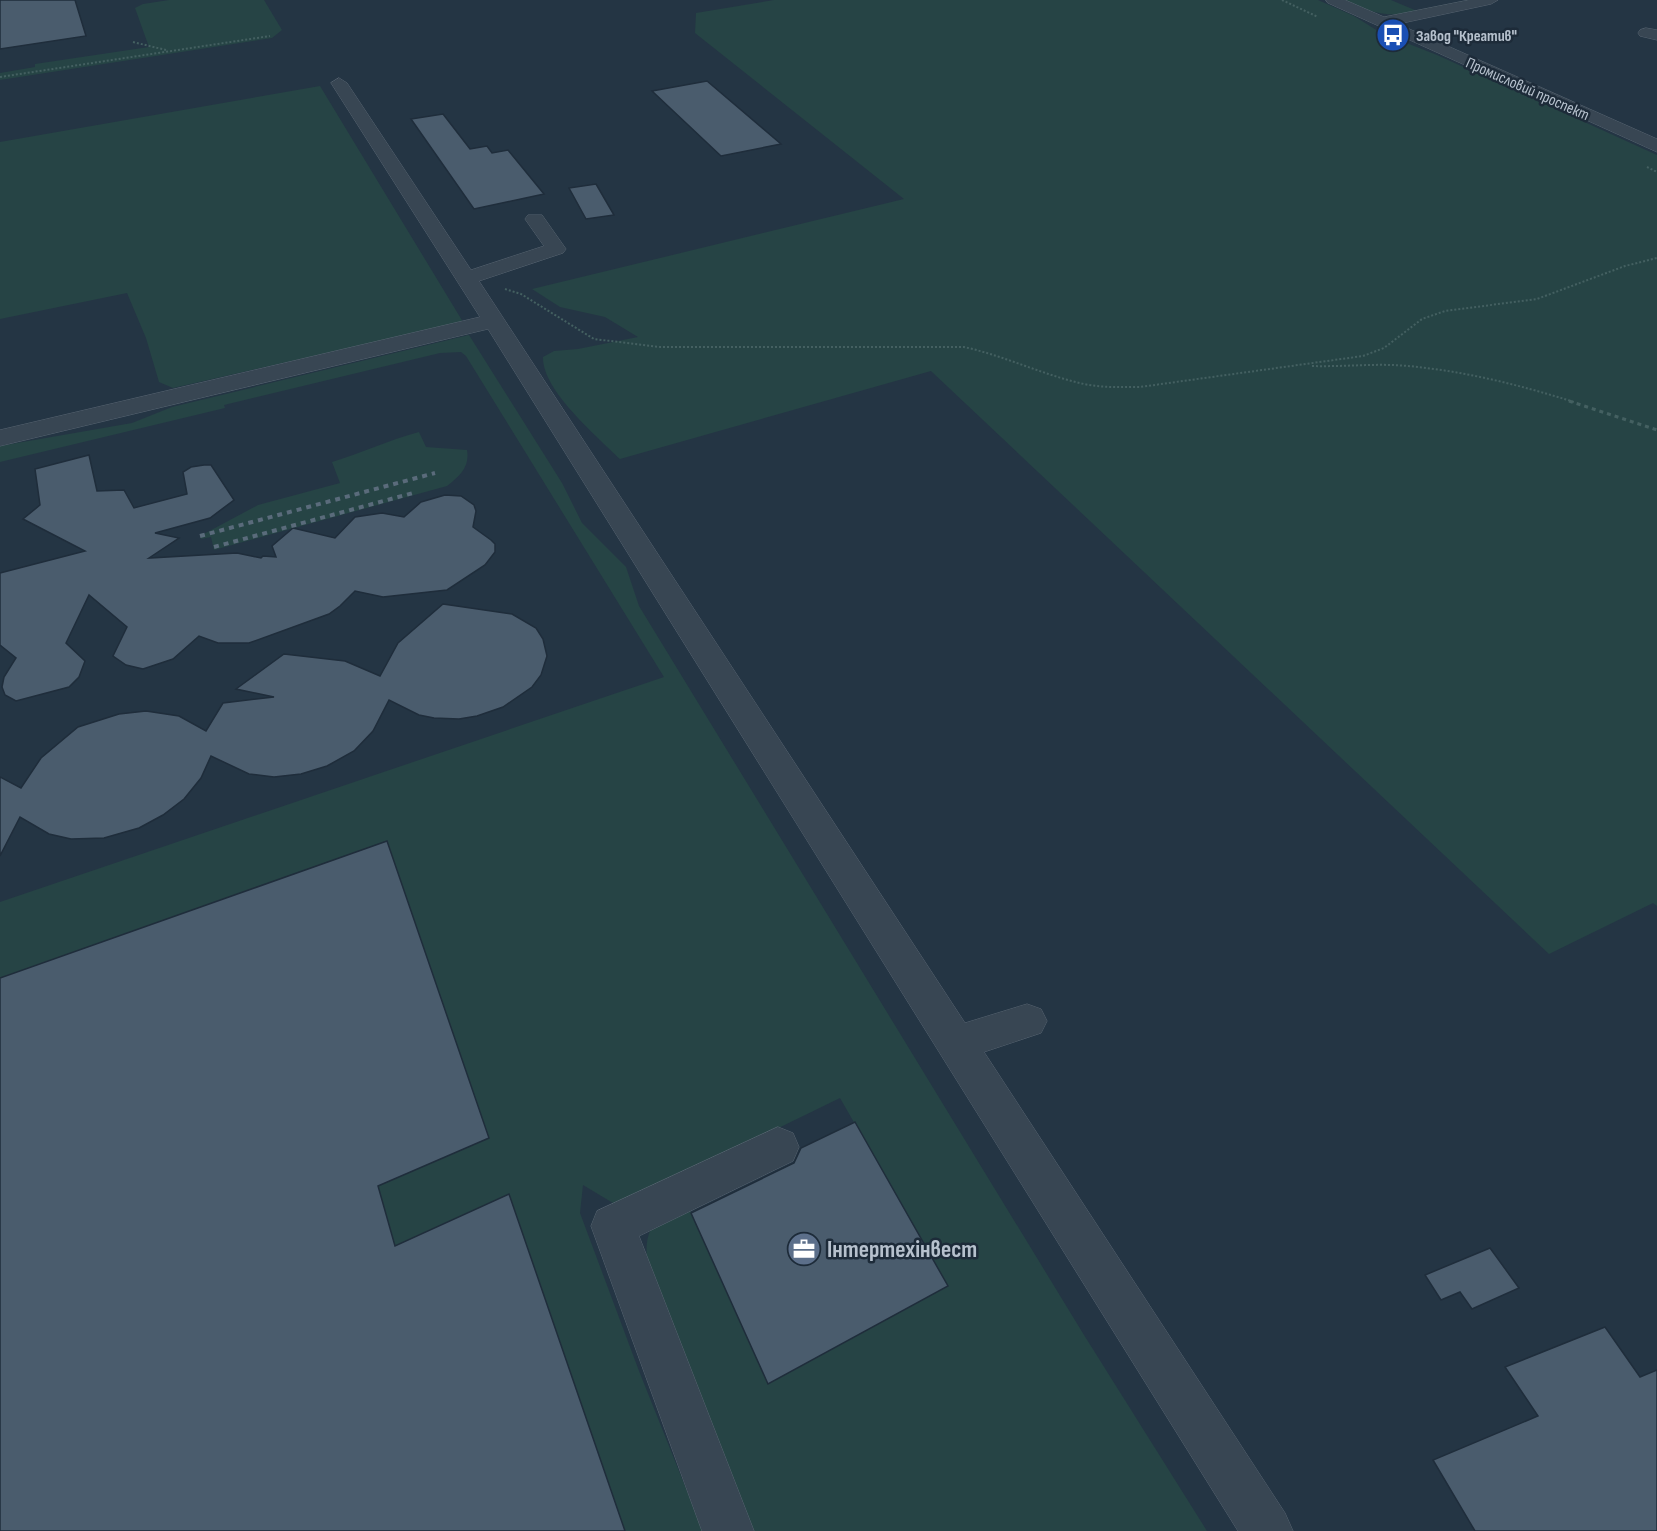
<svg xmlns="http://www.w3.org/2000/svg" width="1657" height="1531" font-family="'Sofia Sans Condensed',sans-serif">
<style>
.green{fill:#264445}
.building{fill:#4a5c6d;stroke:#1f2d3b;stroke-width:1.5}
.lines{fill:none;stroke-linecap:round;stroke-linejoin:round}
.minor-casing{stroke:#576471;stroke-width:1}
.path-far1{stroke:#446061;stroke-width:2;stroke-dasharray:2 2;stroke-linecap:butt}
.path{stroke:#446061;stroke-width:3;stroke-dasharray:4 4;stroke-linecap:butt}
.minor{fill:#384653;fill-rule:evenodd}
.rail{stroke:#5a6b7b;stroke-width:4;stroke-dasharray:5 5;stroke-linecap:butt}
.labels{text-anchor:middle;stroke-width:5;stroke-linejoin:round;paint-order:stroke}
.far-poi-label{font-size:16px;font-weight:bold;fill:#b6c1cd;stroke:#1d2b39;text-anchor:start}
.far-street-label{font-size:16px;fill:#b6c1cd;stroke:#1d2b39}
.near-poi-label{font-size:24px;font-weight:bold;fill:#b6c1cd;stroke:#1d2b39;text-anchor:start}
</style>
<rect width="100%" height="100%" fill="#243544"/>
<!-- green -->
<g class="green">
<polygon points="169,0 264,0 282,30 272,38 0,80 0,73 35,67 35,64 149,47 135,8 143,4"/>
<path d="M774 0H1318L1354 16 1381 33 1437 55 1657 155V906L1653 903 1549 954 931 371 620 459C597 436 542 390 543 357L554 351 578 349 638 337 605 317 560 307 532 289 904 199 695 33 696 13Z"/>
<path d="M1339 0H1391L1417 11C1391 20 1363 10 1339 0Z"/>
<polygon points="320,86 463,322 173,388 159,382 146,338 127,293 0,319 0,142"/>
<path d="M469 335 562 483 582 523 626 567 639 606 1084 1335 1207 1531H751L647 1261C644 1223 657 1221 687 1203L768 1384 948 1286 840 1098 618 1206 583 1185 580 1213 639 1371 703 1531H625L509 1195 395 1246 378 1186 489 1138 386 841 0 978V902L664 677 466 356 461 352 440 353 224 405 225 408 0 462V446L132 423 172 407Z"/>
<path d="M419 432 426 447 467 450C470 467 460 476 447 486L214 550 211 537 201 539 200 536 258 505 340 483 332 462C361 453 389 440 419 432Z"/>
</g>
<!-- building -->
<g class="building">
<polygon points="0,0 75,0 86,36 0,49"/>
<polygon points="707,81 781,144 721,156 652,91"/>
<polygon points="443,114 470,149 487,146 492,153 508,150 544,194 474,209 411,119"/>
<polygon points="596,184 614,215 586,219 569,188"/>
<polygon points="89,455 97,491 124,490 134,508 187,494 183,472 191,467 204,465 211,465 234,500 210,518 155,533 179,538 149,558 237,553 261,558 263,556 276,557 272,546 293,528 335,538 355,517 382,513 404,517 421,502 445,495 461,496 474,505 476,511 473,527 491,540 495,544 495,552 485,565 447,590 383,597 355,591 340,606 329,614 249,643 218,643 199,636 173,659 143,669 126,665 113,656 127,627 89,595 66,643 85,661 79,677 69,687 16,701 5,695 2,687 4,677 16,658 0,645 0,573 85,551 23,519 40,505 35,469"/>
<polygon points="443,604 512,614 536,628 543,639 547,656 541,675 532,687 503,707 477,716 459,719 434,718 419,715 389,700 373,731 354,751 327,766 301,774 274,777 249,774 211,756 201,778 184,799 163,815 139,828 104,838 71,839 49,834 20,817 0,856 0,777 21,788 41,758 78,727 119,714 146,711 179,716 206,731 223,703 274,697 236,689 284,654 345,661 380,676 398,643"/>
<polygon points="387,841 489,1138 378,1186 395,1246 509,1194 625,1531 0,1531 0,978"/>
<polygon points="855,1122 948,1286 768,1384 691,1213 794,1163 801,1148"/>
<polygon points="1490,1248 1519,1288 1472,1309 1460,1292 1441,1300 1425,1275"/>
<polygon points="1605,1327 1640,1377 1657,1370 1657,1531 1475,1531 1433,1460 1538,1416 1505,1367"/>
</g>
<g class="lines">
<defs>
<g id="minor">
<polygon points="1326,0 1345,0 1384,17 1469,0 1498,0 1491,4 1398,24 1657,139 1657,152 1328,3"/>
<polygon points="1646,28 1657,30 1657,40 1640,36 1638,33 1640,30"/>
<polygon points="339,78 347,83 471,270 544,246 525,219 528,215 542,215 566,249 563,253 479,281 965,1023 1027,1004 1041,1009 1047,1021 1041,1033 984,1052 1285,1513 1293,1531 1238,1531 488,329 0,446 0,430 480,317 331,83"/>
<polygon points="778,1127 793,1133 799,1147 793,1161 639,1236 754,1531 702,1531 591,1226 597,1211"/>
</g>
</defs>
<!-- minor casing -->
<use href="#minor" class="minor-casing"/>
<!-- path-far1 -->
<g class="path-far1">
<polyline points="1282,0 1318,17"/>
<polyline points="133,42 166,50"/>
<polyline points="0,77 270,36"/>
<polyline points="1647,167 1657,172"/>
<path d="M505 289 521 294 594 339 660 347H964C1005 356 1043 375 1084 384 1103 388 1121 387 1140 387L1363 356 1384 348 1422 319 1445 311 1537 299 1625 266 1657 258"/>
<path d="M1312 366C1344 367 1376 363 1408 366 1464 371 1520 385 1574 402"/>
</g>
<!-- path -->
<polyline class="path" points="1569,401 1657,430"/>
<!-- minor -->
<use href="#minor" class="minor"/>
<!-- rail -->
<g class="rail">
<polyline points="200,536 435,473"/>
<polyline points="214,547 413,493"/>
</g>
</g>
<!-- icons -->
<defs>
<symbol id="bus-disc" viewBox="-11 -11 22 22"><circle r="9.5" fill="#1a4fb4" stroke="#1d2b39"/><path d="M-5-6H5V4H4V6H2V4H-2V6H-4V4H-5ZM-3.5-4V0h7V-4ZM-3.5 1.2v1.5H-2V1.2ZM2 1.2v1.5H3.5V1.2Z" fill="#fff"/></symbol>
<symbol id="office-disc" viewBox="-11 -11 22 22"><circle r="9.5" fill="#5c6f8a" stroke="#1d2b39"/><path d="M-6-3h4V-5.5h4V-3h4V5H-6ZM-1-4.5V-3h2v-1.5ZM-6 0V1H6V0Z" fill="#fff"/></symbol>
</defs>
<g fill-rule="evenodd">
<use href="#bus-disc" x="1374" y="16" width="38" height="38"/>
<use href="#office-disc" x="785" y="1230" width="38" height="38"/>
</g>
<g class="labels">
<!-- far-poi labels -->
<g class="far-poi-label">
<text x="1416" y="41">Завод "Креатив"</text>
</g>
<!-- far-street labels -->
<g class="far-street-label">
<text transform="translate(1528 88) rotate(24)" y="6">Промисловий проспект</text>
</g>
<!-- near-poi labels -->
<g class="near-poi-label">
<text x="827" y="1257">Інтертехінвест</text>
</g>
</g>
</svg>
